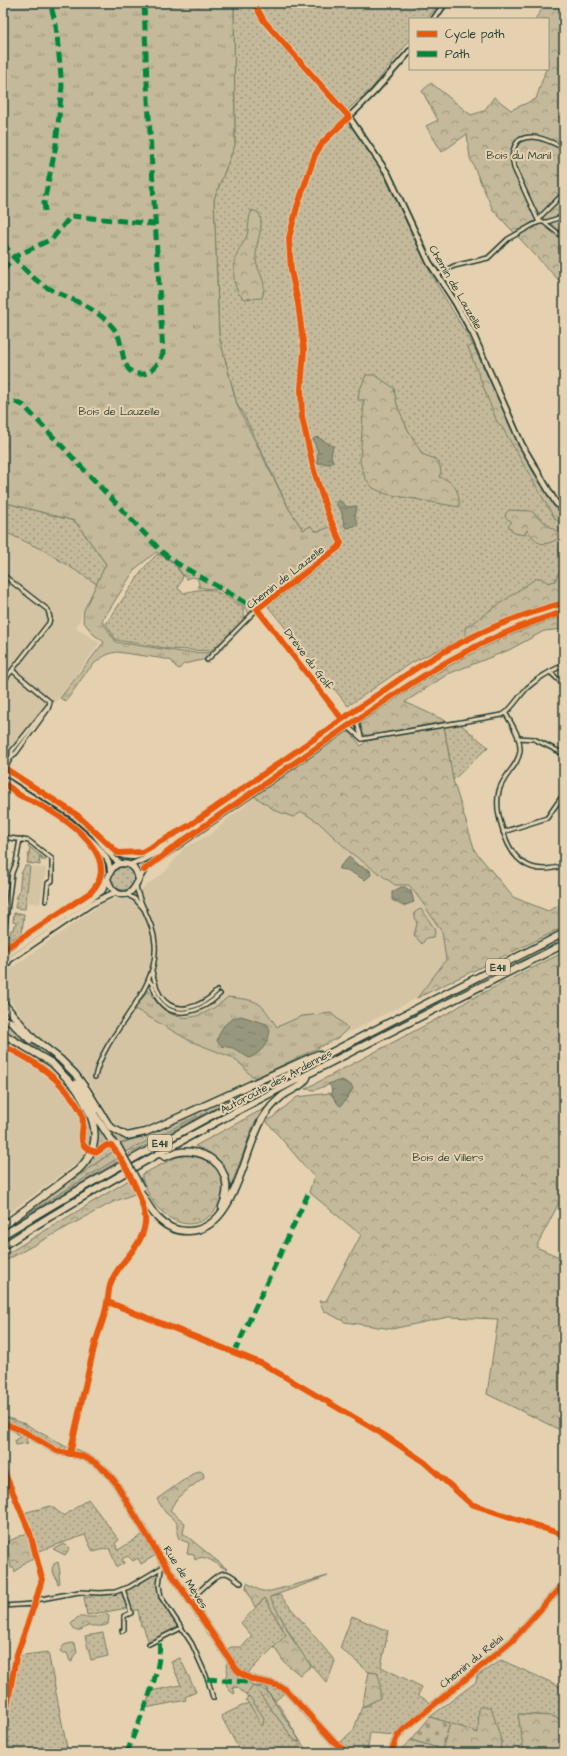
<svg xmlns="http://www.w3.org/2000/svg" width="567" height="1756" font-family="'Architects Daughter',sans-serif">
<style>
.built{fill:#d4c4a4}
.grass{fill:url(#grass-dots);stroke:#727b67}
.forest{fill:url(#forest-crowns);stroke:#727b67}
.wetland{fill:url(#wetland-marsh);stroke:#727b67}
.cemetery{fill:url(#cemetery-stones);stroke:#727b67}
.park{fill:url(#park-tufts);stroke:#727b67}
.water{fill:url(#water-ripples);stroke:#677360}
.lines{fill:none;stroke-linecap:round;stroke-linejoin:round}
.stream{stroke:#677360;stroke-width:1}
.street-casing{stroke:#1f3d34;stroke-width:6}
.secondary-casing{stroke:#1f3d34;stroke-width:8}
.primary-casing{stroke:#1f3d34;stroke-width:8}
.highway-casing{stroke:#1f3d34;stroke-width:9}
.street{stroke:#e5d1af;stroke-width:3}
.secondary{stroke:#e5d1af;stroke-width:4.5}
.primary{stroke:#e5d1af;stroke-width:5}
.highway{stroke:#e5d1af;stroke-width:6}
.highway-bridge-casing{stroke:#1f3d34;stroke-width:9;stroke-linecap:butt}
.highway-bridge{stroke:#e5d1af;stroke-width:6}
.quiet{stroke:#00873e;stroke-width:5;stroke-dasharray:10 5;stroke-linecap:butt}
.cycleway-casing{stroke:#e5d1af;stroke-width:8}
.cycleway{stroke:#e8590c;stroke-width:6}
.labels{text-anchor:middle;stroke-width:4;stroke-linejoin:round;paint-order:stroke}
.shield{fill:#e5d1af;stroke:#5a6959;stroke-width:1}
.shield-label{font-size:10px;font-weight:bold;fill:#1f3d34}
.park-label{font-size:11px;fill:#30493e;stroke:#e5d1af}
.street-label{font-size:11px;fill:#1f3d34;stroke:#e5d1af}
</style>
<defs>
<pattern id="grass-dots" width="8" height="8" patternUnits="userSpaceOnUse"><rect width="8" height="8" fill="#c4b99a"/><path d="M2 2h.1M6 6h.1" fill="none" stroke="#9f987e" stroke-width="1.8" stroke-linecap="round"/></pattern>
<pattern id="forest-crowns" width="20" height="18" patternUnits="userSpaceOnUse"><rect width="20" height="18" fill="#c4b99a"/><path d="M2 6a3 3 0 1 1 6 0M12 15a3 3 0 1 1 6 0" fill="none" stroke="#9f987e"/></pattern>
<pattern id="wetland-marsh" width="20" height="14" patternUnits="userSpaceOnUse"><rect width="20" height="14" fill="#c4b99a"/><path d="M1 5h8M5 5V1M11 12h8M15 12V8" fill="none" stroke="#9f987e"/></pattern>
<pattern id="cemetery-stones" width="16" height="16" patternUnits="userSpaceOnUse"><rect width="16" height="16" fill="#c4b99a"/><path d="M2 7V4a2 2 0 0 1 4 0v3zM10 15v-3a2 2 0 0 1 4 0v3z" fill="#9f987e"/></pattern>
<pattern id="park-tufts" width="24" height="20" patternUnits="userSpaceOnUse"><rect width="24" height="20" fill="#c4b99a"/><path d="M3 7l-1-3M5 7V3M7 7l1-3M15 17l-1-3M17 17v-4M19 17l1-3" fill="none" stroke="#9f987e"/></pattern>
<pattern id="water-ripples" width="26" height="14" patternUnits="userSpaceOnUse"><rect width="26" height="14" fill="#97977e"/><path d="M2 4q2-2 4 0t4 0M15 11q2-2 4 0t4 0" fill="none" stroke="#7b7c68"/></pattern>
</defs>
<rect width="100%" height="100%" fill="#e5d1af"/>
<filter id="ink" filterUnits="userSpaceOnUse"><feTurbulence type="fractalNoise" baseFrequency=".025" numOctaves="2"/><feDisplacementMap in="SourceGraphic" scale="8" xChannelSelector="R" yChannelSelector="G"/><feConvolveMatrix kernelMatrix="1 2 1 2 8 2 1 2 1" color-interpolation-filters="sRGB"/></filter>
<g filter="url(#ink)">
<!-- built -->
<g class="built">
<polygon points="3,502 75,521 106,564 76,628 100,643 57,700 8,756 3,757"/>
<polygon points="254,796 276,811 293,817 302,812 318,822 351,853 394,885 409,884 422,902 442,932 446,960 417,998 282,1066 214,1098 134,1131 121,1129 109,1117 94,1090 86,1079 83,1079 71,1087 70,1097 81,1115 79,1142 84,1155 82,1160 3,1217 3,1048 48,1073 58,1083 70,1078 77,1072 77,1069 29,1028 4,992 3,978 10,969 101,904 117,898 126,899 153,881 165,872 185,847 211,834 231,816 244,807"/>
<polygon points="30,867 46,868 40,904 26,902"/>
</g>
<!-- grass -->
<g class="grass">
<path d="M234 3H439L427 19H410V40L372 88 343 114 376 158 432 276 473 345 532 470 561 514 564 516V601L530 609 502 619 409 664 348 706 267 605 210 651 170 649 116 640 106 624 144 568 157 554 173 562 183 576 178 589 184 593C214 584 219 593 243 608L245 619 273 598 276 600 321 566 319 563V531L303 530 289 509 243 413 237 405 219 336 214 199 235 145Z"/>
<polygon points="3,502 75,521 106,564 97,584 45,551 3,531"/>
<path d="M562 610 516 626 395 691 168 848 143 868 140 864 150 859 408 680C457 651 507 623 562 610Z"/>
<polygon points="459,723 488,747 453,780 444,726"/>
<polygon points="6,778 70,816 90,833 110,857 108,858 95,843 73,822"/>
<polygon points="28,846 46,860 41,860 41,857 39,856 40,865 27,863 30,848"/>
<circle cx="123" cy="878" r="12"/>
<polygon points="25,866 30,866 25,909 15,908 17,896 19,893 21,874"/>
<polygon points="14,913 24,914 22,933 3,944 3,935 10,935 11,930 13,930 14,925 16,925 16,923 13,922"/>
<polygon points="3,1023 7,1023 40,1050 5,1030"/>
<path d="M3 1040C40 1053 108 1102 88 1149L83 1141 84 1124 83 1114 56 1078 49 1071 3 1045Z"/>
<polygon points="273,1077 126,1156 124,1153 195,1113 140,1137 118,1145 113,1133 125,1138"/>
<polygon points="93,1114 113,1146 106,1145 100,1150 93,1150"/>
<polygon points="109,1146 113,1148 114,1151 29,1210 118,1158 120,1160 3,1229 66,1180 92,1152 99,1154"/>
<path d="M3 1416 25 1424 70 1449 67 1451C44 1446 25 1428 3 1421Z"/>
<path d="M73 1448C113 1465 116 1477 137 1513L136 1514C118 1486 109 1461 74 1452Z"/>
<polygon points="3,1466 12,1484 23,1513 51,1506 64,1516 88,1499 119,1540 115,1543 118,1550 144,1534 156,1555 141,1564 138,1558 133,1561 128,1556 122,1559 124,1563 117,1567 109,1548 93,1552 85,1535 36,1552 30,1530 27,1533 3,1474"/>
<polygon points="157,1573 159,1574 159,1591 178,1627 149,1643 143,1626 141,1626 138,1610 131,1610 125,1592 125,1589"/>
<polygon points="121,1591 128,1608 87,1615 84,1597 92,1597 92,1593"/>
<polygon points="280,1595 335,1661 327,1683 303,1656 269,1597"/>
<polygon points="265,1598 286,1635 246,1675 235,1665 225,1651 231,1647 242,1647 252,1636 241,1623"/>
<polygon points="28,1606 31,1608 30,1612 15,1657 3,1728 13,1656 30,1609 27,1607 3,1607"/>
<polygon points="352,1616 388,1631 381,1667 422,1687 418,1695 431,1703 395,1735 370,1733 367,1753 352,1753 339,1744 354,1729 362,1707 370,1705 377,1673 369,1672 340,1648"/>
<polygon points="103,1633 108,1656 91,1660 85,1636"/>
<polygon points="48,1652 68,1753 3,1753 3,1732 7,1716 17,1656"/>
<polygon points="180,1658 196,1692 185,1697 186,1700 145,1708 151,1691 181,1685 171,1662"/>
<polygon points="501,1660 564,1688 564,1721 552,1716 519,1714 524,1753 500,1753 501,1740 430,1717 476,1682 477,1676"/>
<polygon points="254,1686 295,1741 298,1742 306,1753 241,1753 221,1716 250,1702 244,1690"/>
<path d="M268 1686C276 1686 282 1691 288 1696L284 1693 275 1701 267 1691Z"/>
</g>
<!-- forest -->
<g class="forest">
<polygon points="537,3 564,3 564,286 493,210 470,158 467,134 442,152 426,126 438,120 422,91 431,83 471,115 484,111 494,97 511,110 536,99 546,69 548,69 548,19 535,19 543,8"/>
<path d="M252 210 259 213C265 227 256 240 256 255 255 272 269 279 262 298L244 299C232 289 232 270 237 255 238 249 243 244 246 238 250 229 247 219 252 210Z"/>
<polygon points="473,345 532,470 561,514 564,516 564,525 555,519 502,427 497,422 468,347"/>
<path d="M366 375H375L394 388 397 405 407 428 422 454 435 459 439 462 441 472 439 477C455 481 460 492 459 507L386 494 373 488 365 478 360 462 364 400H358L359 392Z"/>
<path d="M509 510 531 511 558 533V539C540 548 538 544 527 530L524 535 514 533 508 526 512 522 505 517 506 513Z"/>
<path d="M562 567H564V601C527 610 499 620 465 637V628L535 579 541 578 548 583 555 581Z"/>
<path d="M564 616V629L544 631 509 650 448 674 405 702 446 721 370 736 363 734 360 730 361 722C429 676 485 640 564 616Z"/>
<polygon points="444,726 453,780 475,851 513,897 548,911 564,903 564,927 417,998 446,960 442,932 422,902 409,885 395,885 351,853 318,822 302,812 293,817 276,811 254,796 347,732 351,733 361,746 366,741"/>
<polygon points="564,952 564,1197 562,1197 536,1247 564,1259 564,1432 487,1394 498,1319 448,1317 392,1329 345,1322 324,1311 319,1301 326,1301 361,1235 309,1192 314,1177 267,1122 297,1097 330,1093 339,1105 341,1105 353,1087 338,1081 315,1090 305,1089 452,1011 469,1000"/>
<path d="M265 1108 253 1126 231 1187C225 1163 219 1155 195 1146Z"/>
<polygon points="195,1113 197,1116 124,1153 119,1144 140,1137"/>
<polygon points="114,1151 118,1158 30,1212 29,1210"/>
<path d="M189 1155C258 1167 208 1258 160 1210 151 1202 146 1188 142 1178V1174L177 1157Z"/>
<polygon points="129,1180 137,1193 113,1202 3,1262 3,1256"/>
<polygon points="13,1429 27,1436 26,1440 28,1443 16,1445 15,1440 20,1437 17,1435"/>
<path d="M200 1471 203 1473 204 1477 177 1498 170 1510 185 1523 183 1533 227 1569C216 1566 206 1552 195 1560L194 1555 187 1554 189 1543 179 1539 177 1533V1523L165 1512 157 1499 195 1472Z"/>
<polygon points="29,1532 36,1559 26,1561 15,1572 14,1568 11,1568 7,1542"/>
<polygon points="64,1544 70,1548 65,1555 53,1549"/>
<polygon points="58,1562 60,1572 59,1575 60,1583 58,1584 52,1569 54,1564"/>
<polygon points="328,1576 270,1597 293,1640 311,1666 300,1675 284,1662 274,1647 286,1635 265,1598 255,1607 246,1588 247,1583 259,1590 267,1592"/>
<path d="M106 1614 109 1616 108 1624C102 1628 95 1625 88 1626 83 1628 81 1631 76 1631L71 1624 78 1617H96Z"/>
<polygon points="71,1643 75,1644 77,1652 73,1657 72,1662 70,1661 67,1653 63,1653 60,1651 64,1645"/>
<polygon points="228,1662 237,1672 253,1686 247,1694 244,1693 237,1687 233,1688 235,1693 234,1694 229,1690 224,1679 228,1673 226,1665"/>
<polygon points="369,1672 377,1673 380,1680 380,1698 362,1707"/>
<path d="M254 1686C275 1689 290 1725 300 1742L295 1741Z"/>
<path d="M248 1696 250 1697 264 1718 263 1725H260C260 1720 249 1704 246 1700Z"/>
<polygon points="479,1707 491,1707 501,1740 500,1753 400,1753 400,1750 411,1740 442,1749 450,1723 478,1733"/>
<polygon points="518,1714 552,1716 564,1721 564,1753 524,1753"/>
</g>
<!-- wetland -->
<polygon class="wetland" points="420,909 422,910 434,928 435,934 433,937 426,938 422,944 414,935 417,924 414,913"/>
<!-- cemetery -->
<polygon class="cemetery" points="430,1717 450,1723 442,1749 411,1740"/>
<!-- park -->
<g class="park">
<path d="M3 3H234L235 145 214 199 219 336 237 405 289 509 303 530 311 526 315 531H319L330 527 339 545 250 615 244 607 219 590 198 587 199 583 197 578 191 577 186 579 173 561 156 552 135 569 102 621 116 642 182 652 212 653 207 659 184 664 179 669 175 666 172 661 166 659 117 652C93 655 80 683 66 701L60 698 104 642 93 634 83 621 84 610 106 564 75 521 3 502Z"/>
<path d="M148 990C171 1028 198 1023 228 997 261 1001 259 1000 277 1027L302 1016 331 1013 348 1028 338 1038 256 1078 249 1074 243 1066 231 1057 190 1041 135 1009Z"/>
</g>
<!-- water -->
<g class="water">
<polygon points="317,437 333,446 331,456 333,461 331,464 317,463 318,452 313,439"/>
<polygon points="339,500 347,507 357,506 355,517 358,523 357,525 348,528 345,527 341,510 337,506 336,502"/>
<polygon points="349,857 358,865 370,870 371,875 365,880 347,870 339,869 341,865"/>
<polygon points="401,887 405,887 411,891 414,902 403,906 392,900 392,892"/>
<path d="M241 1016 267 1024 270 1030C269 1042 261 1054 249 1058L233 1048 222 1046 217 1041C220 1028 227 1019 241 1016Z"/>
<polygon points="342,1080 351,1085 353,1089 341,1106 339,1105 332,1095 331,1087 328,1084"/>
</g>
<g class="lines">
<!-- stream -->
<polyline class="stream" points="257,1686 264,1687 268,1692 308,1753"/>
<defs>
<g id="street">
<path d="M539 222 514 168C512 158 511 148 519 140 535 132 550 142 564 148"/>
<polyline points="539,222 541,216 564,193"/>
<polyline points="545,223 564,238"/>
<polyline points="437,275 454,266 488,258 508,239 531,226 539,222 547,222 564,216"/>
<polyline points="3,575 48,610 50,618 49,623 3,682"/>
<polyline points="257,609 344,722"/>
<polyline points="207,660 257,609 341,545 341,542 328,514 318,485"/>
<polyline points="550,672 564,685"/>
<path d="M506 714C512 725 521 737 520 751 518 767 503 775 499 791 496 803 498 815 502 827 510 858 529 878 564 865"/>
<polyline points="356,720 362,739"/>
<path d="M347 726 362 739 502 715C509 713 520 695 527 688 538 678 550 671 564 665"/>
<polyline points="518,738 534,739 562,753"/>
<polyline points="12,756 16,753 48,709 50,702 13,671"/>
<polyline points="3,771 12,756 12,751 48,706"/>
<polyline points="503,832 547,818 563,795"/>
<polyline points="3,837 29,841 52,859 52,881 48,883 46,901"/>
<polyline points="126,894 135,899 145,910"/>
<polyline points="3,926 5,926 12,873 16,863 20,839"/>
<path d="M152 971C154 979 156 988 160 995 174 1018 202 1007 217 991"/>
<path d="M149 980C154 985 154 993 158 999 174 1023 204 1010 220 994"/>
<path d="M95 1077C105 1030 159 994 155 944 154 923 140 907 136 886"/>
<polyline points="3,1469 30,1533 42,1579 36,1600 16,1657"/>
<polyline points="539,1527 564,1535"/>
<polyline points="161,1569 159,1585 161,1597 192,1644 208,1680 213,1698"/>
<polyline points="36,1600 79,1592 100,1593 115,1592 129,1587 166,1565"/>
<path d="M189 1601C197 1595 215 1573 225 1573 230 1573 237 1580 241 1583"/>
<polyline points="3,1606 33,1604"/>
<polyline points="122,1631 124,1630 124,1616 131,1613 123,1589"/>
<polyline points="149,1644 181,1628"/>
</g>
<g id="secondary">
<polyline points="434,19 445,3"/>
<polyline points="410,51 374,92 349,117 388,174 429,262 455,302 473,334 522,445 556,503 564,511"/>
<polyline points="3,771 74,816 94,834 114,859 122,864"/>
<path d="M3 778C25 795 113 842 110 871"/>
<path d="M3 1423 23 1431 57 1451 82 1456 94 1462 106 1471 115 1482 160 1557 237 1670C253 1685 268 1679 285 1689L334 1742 348 1753"/>
<polyline points="391,1753 397,1737 403,1730 512,1641 564,1583"/>
</g>
<g id="primary">
<path d="M92 842C102 858 111 879 93 894"/>
<path d="M101 842C125 862 137 860 164 844"/>
<path d="M130 865 145 859 161 850 404 681C453 648 507 622 564 607"/>
<path d="M108 880C110 886 112 890 117 893 135 901 137 876 147 867L417 678C463 649 512 627 564 612"/>
<path d="M3 958 102 891C109 881 109 860 127 864 134 866 137 872 138 878"/>
<polyline points="6,962 91,904 116,892"/>
</g>
<g id="highway">
<polyline points="3,969 8,961"/>
<polyline points="3,1003 33,1038 60,1059 75,1074 87,1090 110,1127 127,1136 146,1132 318,1054 322,1058"/>
<polyline points="3,1019 11,1022 30,1040"/>
<polyline points="3,1034 52,1063 76,1088"/>
<polyline points="77,1083 95,1110"/>
<polyline points="91,1109 115,1146"/>
<path d="M161 1154 165 1157C200 1139 240 1168 222 1207"/>
<path d="M139 1189C150 1210 162 1232 189 1231 236 1230 243 1150 263 1118 268 1110 274 1103 281 1097 290 1090 305 1086 308 1075"/>
<path d="M3 1226 78 1170C107 1142 93 1114 74 1085"/>
<path d="M3 1235C184 1124 375 1030 564 933"/>
<path d="M3 1246C182 1132 375 1041 564 944"/>
</g>
</defs>
<!-- street casing -->
<use href="#street" class="street-casing"/>
<!-- secondary casing -->
<use href="#secondary" class="secondary-casing"/>
<!-- primary casing -->
<use href="#primary" class="primary-casing"/>
<!-- highway casing -->
<use href="#highway" class="highway-casing"/>
<!-- street -->
<use href="#street" class="street"/>
<!-- secondary -->
<use href="#secondary" class="secondary"/>
<!-- primary -->
<use href="#primary" class="primary"/>
<!-- highway -->
<use href="#highway" class="highway"/>
<defs>
<polyline id="highway-bridge" points="117,1145 141,1188"/>
</defs>
<!-- highway-bridge casing -->
<use href="#highway-bridge" class="highway-bridge-casing"/>
<!-- highway-bridge -->
<use href="#highway-bridge" class="highway-bridge"/>
<!-- quiet -->
<g class="quiet">
<polyline points="45,211 44,202 56,145 62,86 56,25 50,3"/>
<path d="M3 243C14 258 31 279 48 288 72 300 98 308 115 330 124 341 120 368 134 373 148 378 158 366 163 354L147 83 144 3"/>
<polyline points="3,271 14,257 52,239 71,216 155,224"/>
<polyline points="3,410 8,404 15,402 23,405 162,552 178,564 257,609"/>
<polyline points="234,1353 309,1192"/>
<polyline points="207,1679 248,1682 252,1680"/>
<path d="M127 1753C137 1723 164 1671 159 1640"/>
</g>
<defs>
<g id="cycleway">
<polyline points="254,3 264,21 349,117 323,142 315,155 297,207 289,238 291,271 298,303 304,350 301,389 302,417 314,471 328,514 341,543 339,547 257,609 342,719"/>
<path d="M3 767 77 815 118 853 142 852 190 825 403 677C452 644 506 618 564 603"/>
<path d="M3 784C11 786 15 794 23 797 53 809 128 854 91 892L3 950"/>
<path d="M144 870 181 842C233 806 285 769 338 733 413 681 474 638 564 612"/>
<path d="M3 1046C33 1059 64 1081 80 1110 90 1127 69 1147 97 1152L107 1145 112 1146C124 1161 147 1204 145 1223 142 1248 122 1258 112 1280 108 1288 109 1295 107 1303 105 1317 99 1330 95 1344 86 1380 78 1417 70 1454"/>
<polyline points="108,1302 263,1364 384,1435 424,1462 471,1504 564,1535"/>
<path d="M3 1423 23 1431 57 1451 82 1456 94 1462 106 1471 115 1482 160 1557 237 1670C253 1685 268 1679 285 1689L334 1742 348 1753"/>
<polyline points="3,1469 30,1533 42,1579 36,1600 16,1657 3,1730"/>
<polyline points="391,1753 397,1737 403,1730 512,1641 564,1583"/>
</g>
</defs>
<!-- cycleway casing -->
<use href="#cycleway" class="cycleway-casing"/>
<!-- cycleway -->
<use href="#cycleway" class="cycleway"/>
</g>
</g>
<g class="labels">
<!-- shield labels -->
<g class="shield">
<rect x="486" y="959" width="24" height="16" rx="3"/>
<rect x="148" y="1135" width="24" height="16" rx="3"/>
</g>
<g class="shield-label">
<text x="498" y="971">E411</text>
<text x="160" y="1147">E411</text>
</g>
<!-- park labels -->
<g class="park-label">
<text x="519" y="159">Bois du Manil</text>
<text x="119" y="415">Bois de Lauzelle</text>
<text x="448" y="1161">Bois de Villers</text>
</g>
<!-- street labels -->
<g class="street-label">
<text transform="translate(456 287) rotate(60)" y="4">Chemin de Lauzelle</text>
<text transform="translate(285 577) rotate(-38)" y="4">Chemin de Lauzelle</text>
<text transform="translate(309 659) rotate(53)" y="4">Drève du Golf</text>
<text transform="translate(276 1081) rotate(-28)" y="4">Autoroute des Ardennes</text>
<text transform="translate(186 1577) rotate(57)" y="4">Rue de Mèves</text>
<text transform="translate(471 1661) rotate(-39)" y="4">Chemin du Relai</text>
</g>
</g>
<!-- margin -->
<rect width="567" height="1756" fill="none" stroke="#e5d1af" stroke-width="16"/>
<rect x="8" y="8" width="551" height="1740" fill="none" stroke="#1f3d34" stroke-width="1.5" filter="url(#ink)"/>
<!-- legend -->
<rect x="409" y="18" width="140" height="52" fill="#e5d1af" stroke="#96967e"/>
<rect x="417" y="31" width="20" height="6" fill="#e8590c" stroke="#96967e"/>
<text x="445" y="38" font-size="12" fill="#1f3d34">Cycle path</text>
<rect x="417" y="51" width="20" height="6" fill="#00873e" stroke="#96967e"/>
<text x="445" y="58" font-size="12" fill="#1f3d34">Path</text>
</svg>
